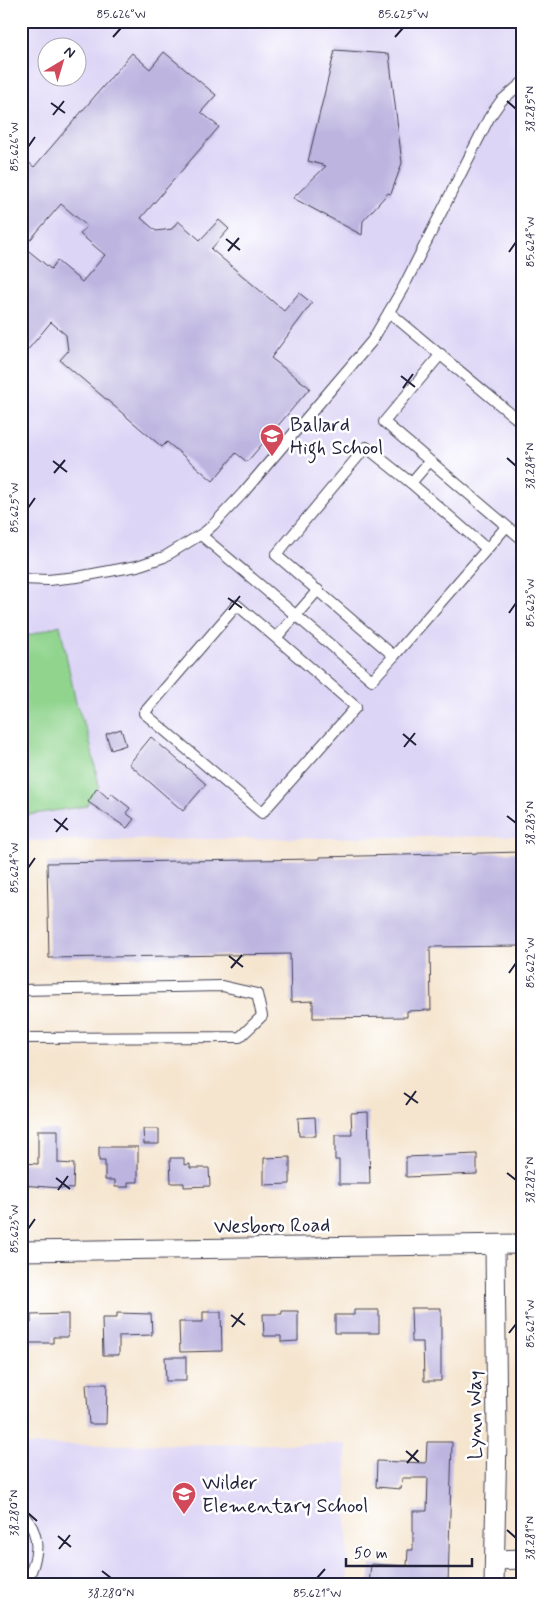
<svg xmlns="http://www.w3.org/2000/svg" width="544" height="1606" font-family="Mynerve,sans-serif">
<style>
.built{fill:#ddd5f6;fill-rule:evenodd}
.green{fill:#90d48e;stroke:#597b64}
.building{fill:#bdb5e0;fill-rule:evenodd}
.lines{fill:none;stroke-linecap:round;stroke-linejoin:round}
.service-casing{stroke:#423f51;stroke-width:12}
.minor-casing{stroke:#423f51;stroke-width:21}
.service{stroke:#fff;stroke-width:10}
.minor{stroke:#fff;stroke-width:19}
.ticks{fill:none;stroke:#22223b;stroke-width:2}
.labels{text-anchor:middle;stroke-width:5;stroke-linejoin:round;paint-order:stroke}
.poi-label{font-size:20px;fill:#22223b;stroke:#fff;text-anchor:start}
.street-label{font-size:20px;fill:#22223b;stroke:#fff}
.neatline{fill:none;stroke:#22223b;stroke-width:2}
.ticks-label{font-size:12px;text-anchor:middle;fill:#22223b}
</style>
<rect width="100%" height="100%" fill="#fff"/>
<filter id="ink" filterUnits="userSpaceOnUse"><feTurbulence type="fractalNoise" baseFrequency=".02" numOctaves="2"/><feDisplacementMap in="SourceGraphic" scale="10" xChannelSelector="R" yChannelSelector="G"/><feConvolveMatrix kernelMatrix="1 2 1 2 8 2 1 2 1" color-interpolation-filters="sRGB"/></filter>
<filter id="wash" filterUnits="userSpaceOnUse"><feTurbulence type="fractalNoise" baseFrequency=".0096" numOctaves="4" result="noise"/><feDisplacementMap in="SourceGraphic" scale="20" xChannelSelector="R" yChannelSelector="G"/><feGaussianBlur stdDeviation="1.12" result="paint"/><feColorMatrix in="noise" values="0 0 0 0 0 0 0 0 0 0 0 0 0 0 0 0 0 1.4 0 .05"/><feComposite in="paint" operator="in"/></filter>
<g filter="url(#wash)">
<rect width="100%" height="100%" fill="#f5e5cf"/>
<!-- built -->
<g class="built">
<path d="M21 21H523V836L21 841ZM48 48H78V78H48Z"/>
<polygon points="346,1444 348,1585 21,1585 21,1445"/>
</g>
<!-- green -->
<polygon class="green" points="60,625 76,703 89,737 99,786 86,806 21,816 21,638"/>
<g id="blocks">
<!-- building -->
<g class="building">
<polygon points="335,50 389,54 402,163 391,194 388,193 363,221 362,235 293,198 326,166 308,161"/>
<path d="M164 52 216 95 201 112 219 127 141 218 156 231 172 229 178 221 200 240 219 220 229 229 211 249 284 311 299 293 312 303 271 358 310 388 247 462 236 453 213 481 167 442 162 447 60 360 68 351 66 335 51 322 21 358V156L34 167 132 53 150 69ZM61 204 87 226 80 234 105 255 82 282 57 261 51 269 24 247Z"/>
<polygon points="121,729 126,745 111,750 106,734"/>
<polygon points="151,737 206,784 183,811 129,764"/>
<polygon points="97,788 108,798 112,794 130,808 126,813 134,819 127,828 88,802"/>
<polygon points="523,852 523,946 430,947 431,1010 407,1011 407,1017 313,1018 313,1001 291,1002 290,954 49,958 47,863 320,859 320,857"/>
<polygon points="368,1112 370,1184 339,1184 339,1160 335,1160 335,1135 352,1135 351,1113"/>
<polygon points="315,1117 316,1136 299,1136 298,1118"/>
<polygon points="143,1129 159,1129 159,1144 144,1144"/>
<polygon points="38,1130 58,1130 58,1163 74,1164 73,1189 21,1185 21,1163 38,1164"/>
<polygon points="99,1147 138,1147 138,1182 128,1182 128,1187 115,1187 115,1180 105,1180 105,1161 99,1161"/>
<polygon points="477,1154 477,1174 406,1177 406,1157"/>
<polygon points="290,1157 290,1184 264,1185 264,1158"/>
<polygon points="170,1158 184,1158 184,1165 190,1164 190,1168 209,1168 210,1186 184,1187 184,1183 171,1183"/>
<polygon points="411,1308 441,1308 441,1381 424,1381 423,1342 412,1342"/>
<polygon points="354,1310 379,1310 379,1333 335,1333 335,1315 354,1315"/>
<polygon points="282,1311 298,1311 298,1341 281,1342 281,1336 264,1336 263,1314 282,1314"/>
<polygon points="203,1312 221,1312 222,1351 180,1352 179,1322 203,1322"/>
<polygon points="117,1313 151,1314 152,1335 119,1336 119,1355 103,1355 102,1318 117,1318"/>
<polygon points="68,1314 68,1337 53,1337 53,1343 29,1343 29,1337 24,1337 24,1323 31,1323 31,1315"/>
<polygon points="165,1357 186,1357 186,1381 166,1381"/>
<polygon points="86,1384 107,1384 106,1424 89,1424"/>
<polygon points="427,1442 452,1442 448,1585 369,1585 371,1564 407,1566 408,1550 413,1550 413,1511 427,1511 428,1478 402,1478 401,1489 376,1487 377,1461 426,1463"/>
</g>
</g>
</g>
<g filter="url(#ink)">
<use href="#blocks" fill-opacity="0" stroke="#423f51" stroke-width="1"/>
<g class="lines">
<defs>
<g id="service">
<polyline points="389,312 523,424"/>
<polyline points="441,354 384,422 523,540"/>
<polyline points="429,462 411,483 366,447 276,555 394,656 506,527"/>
<polyline points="411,483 487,549"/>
<polyline points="201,535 372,680 394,656"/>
<polyline points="21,579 48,580 77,577 137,566 164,557 205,532 213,525 243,493 372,341 404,286 489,118 501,101 523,82"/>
<polyline points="276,638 237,605 144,713 262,813 356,707 276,638 318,590"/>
<polyline points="21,990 222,986 257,994 262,1016 240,1037 21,1038"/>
<path d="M21 1513C44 1535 38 1559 25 1585"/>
</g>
<g id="minor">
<polyline points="21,1251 523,1244"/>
<polyline points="496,1560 523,1559"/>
<polyline points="494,1585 497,1436 495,1245"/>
</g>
</defs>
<!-- service casing -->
<use href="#service" class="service-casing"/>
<!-- minor casing -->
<use href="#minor" class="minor-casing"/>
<!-- service -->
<use href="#service" class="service"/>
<!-- minor -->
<use href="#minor" class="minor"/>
</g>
</g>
<!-- ticks -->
<path class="ticks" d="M113 37 121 28M395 37 403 28M507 101 516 109M51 103 65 113M53 115 64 101M28 147 35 137M226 239 240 250M228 251 239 238M509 252 516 242M401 376 415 387M403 388 413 374M507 458 516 466M53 461 67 472M54 473 65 460M28 508 35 498M228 598 242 608M229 610 240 596M509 613 516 603M403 734 416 745M404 747 415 733M507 816 516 823M54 819 68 830M56 832 67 818M28 868 35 858M229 956 243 967M231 968 242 955M509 973 516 963M404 1093 418 1103M406 1105 416 1091M507 1173 516 1180M56 1178 70 1189M58 1190 68 1176M28 1229 35 1219M231 1315 245 1325M232 1327 243 1313M509 1333 516 1324M406 1451 419 1462M407 1463 418 1450M28 1513 37 1521M507 1530 516 1538M58 1536 71 1547M59 1549 70 1535M102 1571 111 1578M317 1578 325 1569"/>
<!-- icons -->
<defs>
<symbol id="school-pin" viewBox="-11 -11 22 30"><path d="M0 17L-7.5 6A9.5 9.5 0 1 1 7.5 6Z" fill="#d1495b" stroke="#fff"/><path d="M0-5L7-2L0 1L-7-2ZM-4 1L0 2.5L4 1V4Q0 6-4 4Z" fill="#fff"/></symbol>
</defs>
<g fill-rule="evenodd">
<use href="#school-pin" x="258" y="422" width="28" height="38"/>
<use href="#school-pin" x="170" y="1480" width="28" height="38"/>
</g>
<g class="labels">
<!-- poi labels -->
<g class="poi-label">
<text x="290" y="431">Ballard<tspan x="290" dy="23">High School</tspan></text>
<text x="202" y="1489">Wilder<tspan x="202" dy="23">Elementary School</tspan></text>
</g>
<!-- street labels -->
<g class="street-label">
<text transform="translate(272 1225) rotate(-1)" y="7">Wesboro Road</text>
<text transform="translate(474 1415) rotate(-90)" y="7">Lynn Way</text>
</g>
</g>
<!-- margin -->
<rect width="544" height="1606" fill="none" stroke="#fff" stroke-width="55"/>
<!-- north arrow -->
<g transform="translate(62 62) rotate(38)"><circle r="24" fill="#ffffff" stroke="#a7a7b1"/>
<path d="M0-4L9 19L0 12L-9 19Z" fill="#d1495b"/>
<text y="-8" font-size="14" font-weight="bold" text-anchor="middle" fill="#22223b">N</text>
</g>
<!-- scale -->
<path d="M346 1558v8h126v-8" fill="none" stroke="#22223b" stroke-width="2.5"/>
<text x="354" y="1558" font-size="15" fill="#22223b" stroke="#ffffff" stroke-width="4" paint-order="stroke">50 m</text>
<rect x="28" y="28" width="488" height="1550" class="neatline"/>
<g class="ticks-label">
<text x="121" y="18">85.626°W</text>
<text x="403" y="18">85.625°W</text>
<text transform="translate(530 109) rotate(-90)" y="4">38.285°N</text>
<text transform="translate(14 147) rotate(-90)" y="4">85.626°W</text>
<text transform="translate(530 242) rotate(-90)" y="4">85.624°W</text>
<text transform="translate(530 466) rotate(-90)" y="4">38.284°N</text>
<text transform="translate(14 508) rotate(-90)" y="4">85.625°W</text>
<text transform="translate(530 603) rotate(-90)" y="4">85.623°W</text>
<text transform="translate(530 823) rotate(-90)" y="4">38.283°N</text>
<text transform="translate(14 868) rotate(-90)" y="4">85.624°W</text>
<text transform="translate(530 963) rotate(-90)" y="4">85.622°W</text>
<text transform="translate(530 1180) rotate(-90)" y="4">38.282°N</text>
<text transform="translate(14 1229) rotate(-90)" y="4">85.623°W</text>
<text transform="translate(530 1324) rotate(-90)" y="4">85.621°W</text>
<text transform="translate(14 1513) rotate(-90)" y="4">38.280°N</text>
<text transform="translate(530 1538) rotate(-90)" y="4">38.281°N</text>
<text x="111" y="1597">38.280°N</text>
<text x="317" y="1597">85.621°W</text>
</g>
</svg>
